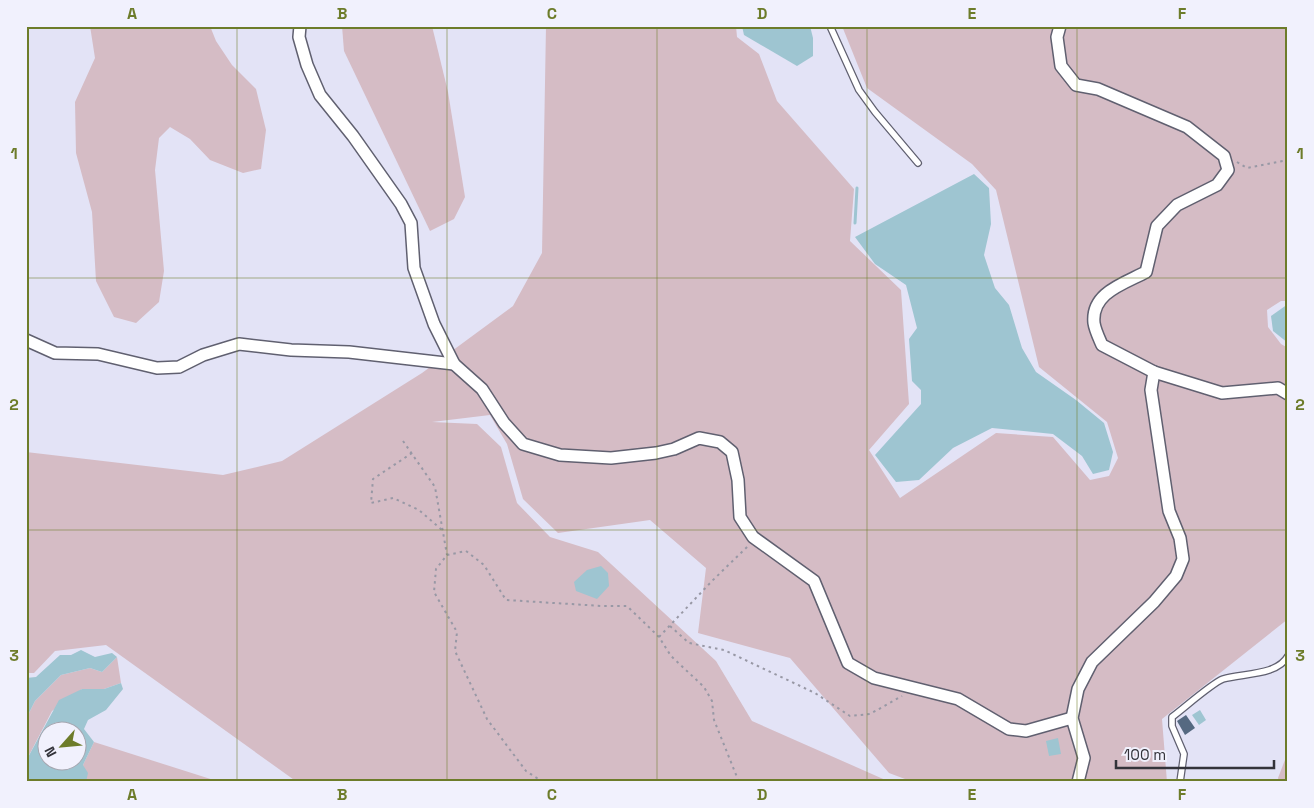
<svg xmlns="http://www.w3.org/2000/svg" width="1314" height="808" font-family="'Space Grotesk',sans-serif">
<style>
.green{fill:#d5bcc5}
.water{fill:#9ec5d1;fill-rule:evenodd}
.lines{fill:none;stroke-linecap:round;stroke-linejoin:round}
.stream{stroke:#9ec5d1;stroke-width:3}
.building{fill:#556981}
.lane-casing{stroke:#606070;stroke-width:8}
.street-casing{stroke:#606070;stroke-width:14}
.path{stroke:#9898a5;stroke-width:2;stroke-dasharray:2.5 4;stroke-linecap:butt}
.lane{stroke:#fff;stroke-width:5.5}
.street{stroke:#fff;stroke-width:11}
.grid{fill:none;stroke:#6d7c2a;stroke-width:1;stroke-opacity:0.55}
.neatline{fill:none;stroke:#6d7c2a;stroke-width:2}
.grid-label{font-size:16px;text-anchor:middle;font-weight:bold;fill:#6d7c2a}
</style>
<rect width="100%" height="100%" fill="#e3e3f6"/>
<!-- green -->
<g class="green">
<polygon points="90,26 210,26 216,41 232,65 256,89 266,130 261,169 243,173 210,160 190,139 170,127 159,138 155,170 164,271 159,302 136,323 114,317 96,281 92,212 76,153 75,102 95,58"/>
<polygon points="342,26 432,26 448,92 465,197 454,219 430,231 344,51"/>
<polygon points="546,26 736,26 737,37 759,54 777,101 854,189 850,241 901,290 909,404 869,450 900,498 996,433 1053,437 1090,480 1109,476 1118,458 1107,422 1039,367 996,190 972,164 867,88 842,26 1288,26 1288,301 1281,301 1267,310 1268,327 1281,344 1288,348 1288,619 1162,719 1167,782 913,782 889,773 790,658 698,633 706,568 650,520 558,533 523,499 507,444 490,415 432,422 477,424 501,447 517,503 550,537 598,552 716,661 752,721 890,782 297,782 106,645 55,651 34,673 26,673 26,452 223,475 282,461 422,373 513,306 542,253"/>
<polygon points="117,657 121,683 104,689 82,689 52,711 26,761 26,719 35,701 61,675 90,668 102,672"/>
<polygon points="94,742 220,782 86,782 83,765"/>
<polygon points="1288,752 1288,782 1279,782 1278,778"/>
</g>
<!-- water -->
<g class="water">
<polygon points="742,26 810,26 813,38 813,56 797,66 744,35"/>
<polygon points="974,174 989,188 991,224 984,255 995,288 1009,305 1022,348 1036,372 1076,400 1104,423 1113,452 1109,470 1093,474 1082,456 1053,434 992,428 953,448 919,480 896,482 875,455 921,404 921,390 912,381 909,339 917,328 906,285 875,264 855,237"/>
<polygon points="1288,304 1288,343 1273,331 1271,316"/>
<polygon points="601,566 608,573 609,586 597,599 576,591 574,582 587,570"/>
<polygon points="81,650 95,657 112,653 117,657 102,672 90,668 61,675 35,701 26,719 26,678 36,677 60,655 71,655"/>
<path d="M121 683 123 689 106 710 88 720 84 729 94 742 83 765 88 773 86 782H26V761L59 700 82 689H104ZM78 730V760H48V730Z"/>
<polygon points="1200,710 1206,720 1199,725 1192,715"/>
<polygon points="1058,738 1061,754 1049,756 1046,741"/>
</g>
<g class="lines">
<!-- stream -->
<polyline class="stream" points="855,223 857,188"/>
</g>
<!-- building -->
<polygon class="building" points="1186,715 1195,728 1185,735 1177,721"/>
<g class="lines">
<defs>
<g id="lane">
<polyline points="830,26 859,90 875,112 918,163"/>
<path d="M1180 782 1184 754 1172 726V717C1183 709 1212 683 1223 679 1242 673 1277 676 1288 656"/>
</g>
<g id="street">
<polyline points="300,26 299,37 307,65 320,95 353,136 401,204 411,223 414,268 434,324 454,364 482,389 504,423 523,444 560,455 611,458 656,453 674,449 699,438 720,442 732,452 738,480 740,517 753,537 814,581 848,663 874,678 958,699 1009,729 1026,731 1072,718"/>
<path d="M1060 26 1057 37 1061 66 1076 85 1098 89 1187 127 1224 156 1228 170 1217 185 1177 205 1157 226 1146 272C1123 284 1091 293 1094 323 1095 330 1099 338 1102 345L1154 372 1222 393 1278 388 1288 394"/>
<polyline points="26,340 55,353 98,354 157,368 179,367 203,355 239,344 291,350 349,352 454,364"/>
<polyline points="1078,782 1084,758 1072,718 1078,689 1092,662 1154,602 1176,576 1183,559 1180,538 1169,511 1151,390 1154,372"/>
</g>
</defs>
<!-- lane casing -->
<use href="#lane" class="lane-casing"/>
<!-- street casing -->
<use href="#street" class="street-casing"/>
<!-- path -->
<g class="path">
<polyline points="1237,162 1247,168 1288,160"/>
<polyline points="403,441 435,487 447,555"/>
<polyline points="412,453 373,479 371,503 393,498 419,510 442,530"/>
<polyline points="670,626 689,643 724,650 815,693 850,716 870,714 902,696"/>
<polyline points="659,637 712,581 748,546"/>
<polyline points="543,782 526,771 487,719 455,651 457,632 434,592 436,569 447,555 466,551 484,565 506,600 602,606 627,606 659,637 671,656 704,687 712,701 714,720 739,782"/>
</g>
<!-- lane -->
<use href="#lane" class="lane"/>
<!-- street -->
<use href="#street" class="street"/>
</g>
<!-- grid -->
<path class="grid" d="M237 26V782M447 26V782M657 26V782M867 26V782M1077 26V782M26 278H1288M26 530H1288"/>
<!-- border -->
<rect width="1314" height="808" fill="none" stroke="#f1f1fd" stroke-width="55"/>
<!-- north arrow -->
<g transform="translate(62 746) rotate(243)"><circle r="24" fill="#f1f1fd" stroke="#a5a5af"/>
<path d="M0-4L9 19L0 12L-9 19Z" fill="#6d7c2a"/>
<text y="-8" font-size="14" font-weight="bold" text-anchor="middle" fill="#33333a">N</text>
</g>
<!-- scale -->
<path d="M1116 760v8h158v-8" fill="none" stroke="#33333a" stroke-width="2.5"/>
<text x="1124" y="760" font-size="15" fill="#33333a" stroke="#f1f1fd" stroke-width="4" paint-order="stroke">100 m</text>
<rect x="28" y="28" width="1258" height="752" class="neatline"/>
<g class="grid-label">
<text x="132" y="19">A</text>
<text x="342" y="19">B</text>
<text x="552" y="19">C</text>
<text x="762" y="19">D</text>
<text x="972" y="19">E</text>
<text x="1182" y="19">F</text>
<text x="14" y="159">1</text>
<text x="1300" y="159">1</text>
<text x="14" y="410">2</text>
<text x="1300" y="410">2</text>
<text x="14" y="661">3</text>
<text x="1300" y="661">3</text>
<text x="132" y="800">A</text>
<text x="342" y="800">B</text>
<text x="552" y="800">C</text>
<text x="762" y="800">D</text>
<text x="972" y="800">E</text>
<text x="1182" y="800">F</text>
</g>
</svg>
